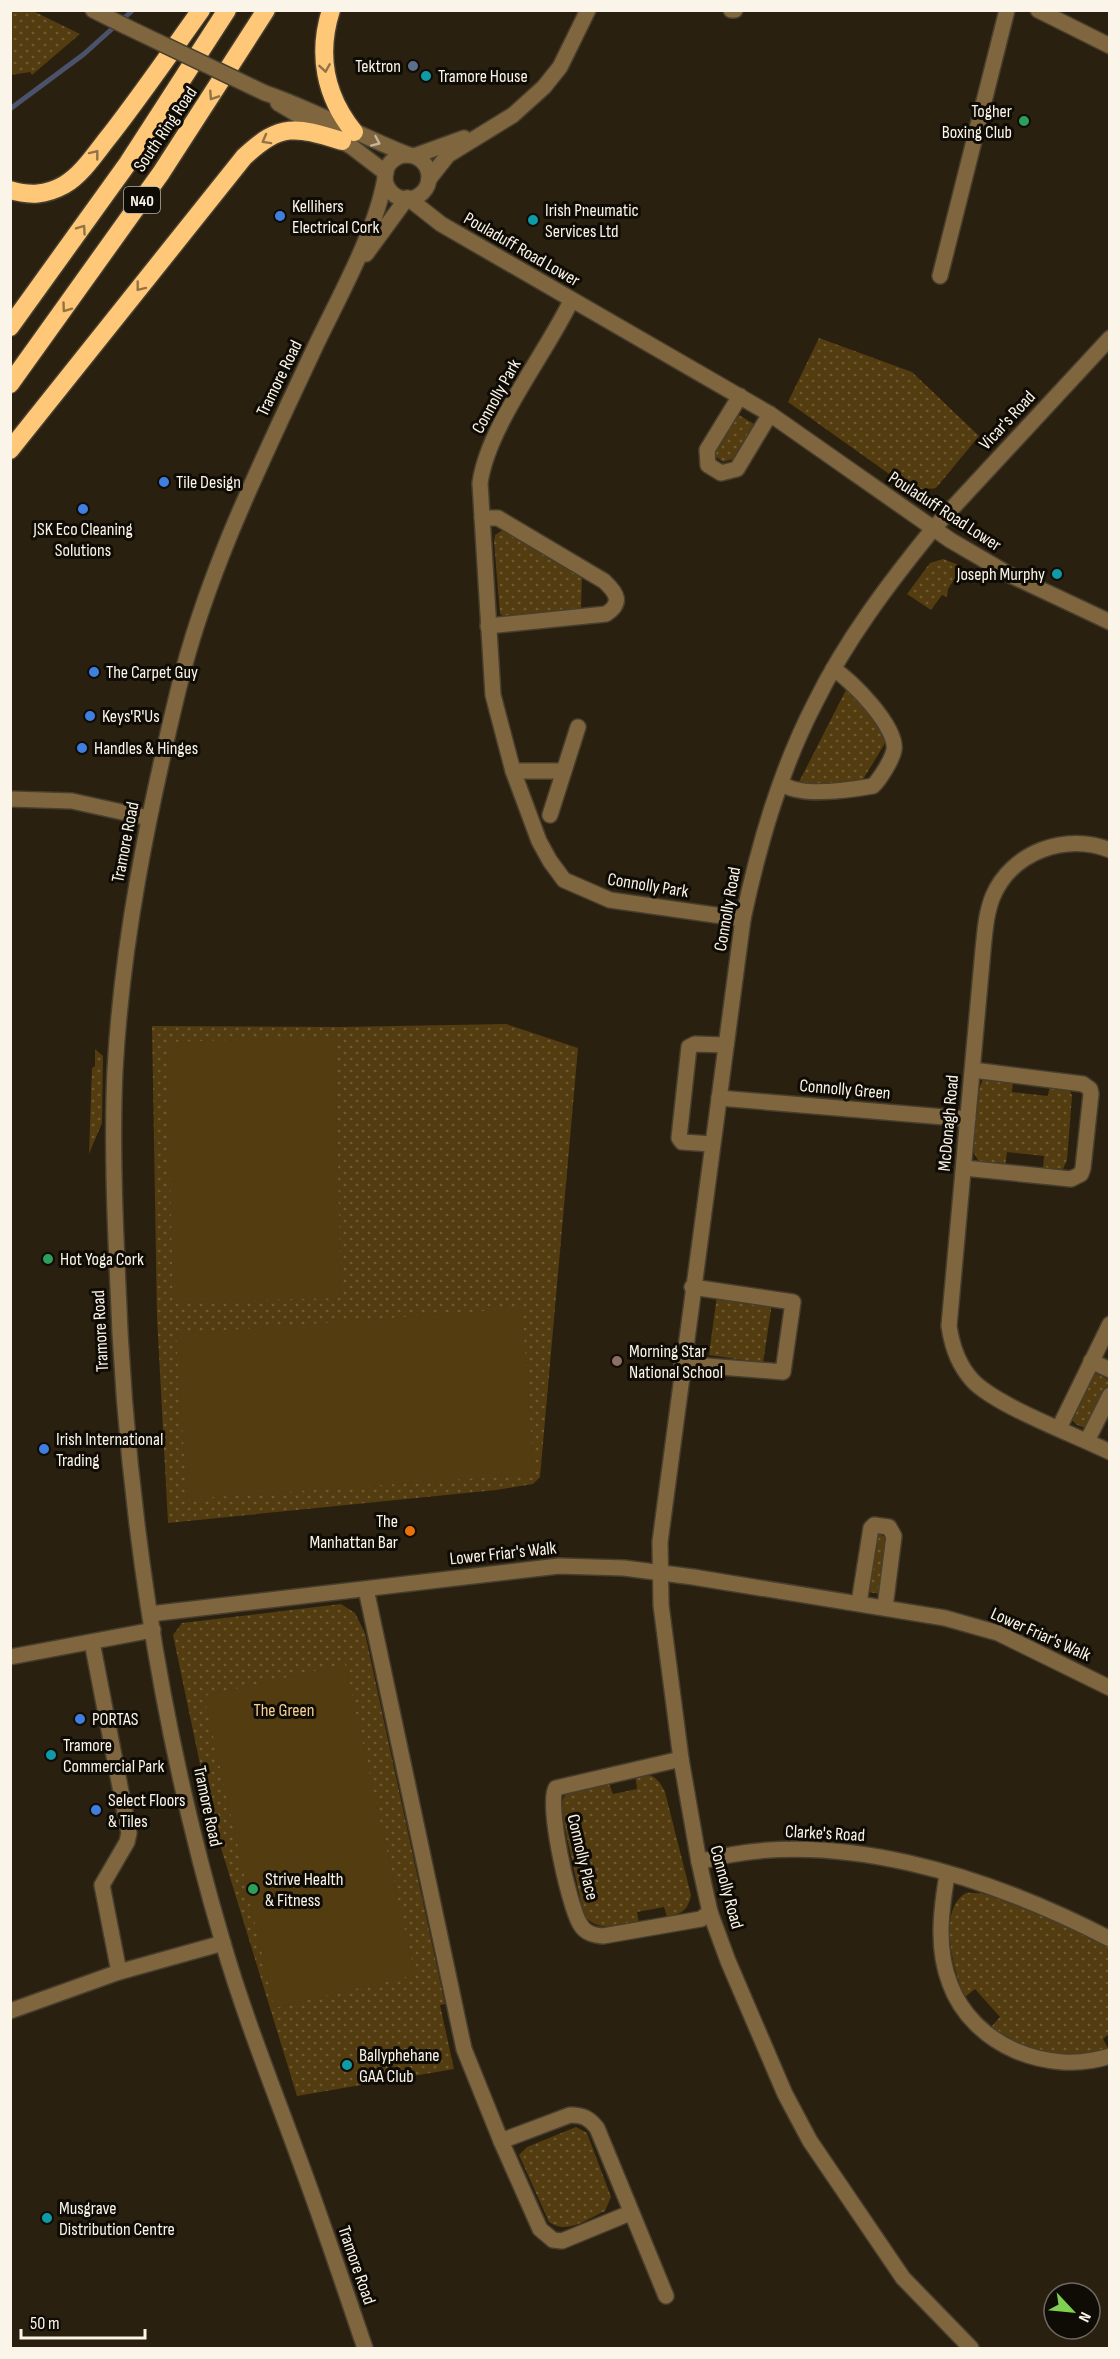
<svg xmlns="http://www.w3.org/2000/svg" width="1120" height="2359" font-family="'Sofia Sans Condensed',sans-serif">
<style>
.grass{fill:url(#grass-dots)}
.pitch{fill:#533c10}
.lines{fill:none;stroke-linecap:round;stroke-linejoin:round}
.stream{stroke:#4b526b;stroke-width:5}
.minor-casing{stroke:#473e2e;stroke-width:18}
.highway-casing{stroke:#473e2e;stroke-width:21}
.minor{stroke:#80663f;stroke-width:15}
.highway{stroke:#fec878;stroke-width:18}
.minor-bridge-casing{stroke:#473e2e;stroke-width:18;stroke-linecap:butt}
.minor-bridge{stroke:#80663f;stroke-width:15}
.oneway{stroke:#927344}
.oneway2{stroke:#c4b49c}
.service-dot{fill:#5c6f8a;stroke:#0f0b05;stroke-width:2}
.culture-dot{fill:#0f9aa8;stroke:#0f0b05;stroke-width:2}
.leisure-dot{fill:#2e9e5b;stroke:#0f0b05;stroke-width:2}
.shop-dot{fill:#3f7fe0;stroke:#0f0b05;stroke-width:2}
.education-dot{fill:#8d6e63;stroke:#0f0b05;stroke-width:2}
.food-dot{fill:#e8710a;stroke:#0f0b05;stroke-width:2}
.labels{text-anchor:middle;stroke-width:6;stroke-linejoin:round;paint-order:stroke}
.shield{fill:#0f0b05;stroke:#b4aea5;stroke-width:1.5}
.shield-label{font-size:16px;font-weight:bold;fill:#fbf4e9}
.poi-label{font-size:18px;fill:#fbf4e9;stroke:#0f0b05;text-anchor:start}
.street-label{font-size:18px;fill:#fbf4e9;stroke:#0f0b05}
.park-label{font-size:18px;fill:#f7d192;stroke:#0f0b05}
</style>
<defs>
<pattern id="grass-dots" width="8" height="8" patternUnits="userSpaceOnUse" patternTransform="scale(1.5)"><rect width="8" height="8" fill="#533c10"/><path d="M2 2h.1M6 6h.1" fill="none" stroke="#6d5933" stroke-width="1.8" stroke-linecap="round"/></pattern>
</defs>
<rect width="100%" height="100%" fill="#2a200f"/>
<!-- grass -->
<g class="grass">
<polygon points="11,10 33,11 80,34 32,75 30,72 11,75"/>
<polygon points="819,338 912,372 979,436 936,488 916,490 906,486 788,402"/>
<polygon points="737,414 754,424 755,427 736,458 723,462 715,456 715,451"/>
<polygon points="504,529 582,576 581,610 506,618 500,614 494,541 495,535"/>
<polygon points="943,559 961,566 961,569 948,589 947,597 942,595 931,610 907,594 930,563"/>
<polygon points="848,686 882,730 886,739 884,745 862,781 819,786 799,782"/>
<polygon points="506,1024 578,1048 540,1477 533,1484 496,1490 168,1523 157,1317 152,1026 340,1027"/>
<polygon points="95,1049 103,1056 102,1123 89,1154 92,1068 95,1066"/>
<polygon points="989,1077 1013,1081 1012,1092 1048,1096 1050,1083 1069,1088 1072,1096 1067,1160 1063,1169 1043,1168 1044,1156 1007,1152 1005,1167 979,1162 973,1151 979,1089 983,1079"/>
<polygon points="717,1295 772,1303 763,1363 709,1355"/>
<path d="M1091 1371 1109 1380V1388L1087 1427C1079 1428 1073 1423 1070 1416Z"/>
<polygon points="877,1534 887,1537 880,1594 868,1592"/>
<polygon points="341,1604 355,1613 365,1633 445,2004 440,2005 454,2069 297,2096 210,1812 173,1635 182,1623"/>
<path d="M635 1774C651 1773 658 1777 665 1792L691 1895C688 1910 682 1914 667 1917L664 1907 637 1912 639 1923C618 1927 600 1932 584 1916L560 1805 567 1791 608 1781 613 1794 637 1789Z"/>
<path d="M966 1893C1000 1889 1077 1932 1109 1948V2034L1103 2039 1109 2050C1067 2062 1026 2053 991 2027L1000 2017 975 1989 965 1997C953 1972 937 1909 966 1893Z"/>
<path d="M576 2127 587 2133 611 2197 605 2211C587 2219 567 2235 549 2222L519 2155 527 2147Z"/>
</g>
<!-- pitch -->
<g class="pitch">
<polygon points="335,1037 341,1298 173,1302 167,1042"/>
<polygon points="522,1308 534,1474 187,1499 176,1334"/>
<polygon points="345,1664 415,1975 274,2008 204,1696"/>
</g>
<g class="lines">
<!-- stream -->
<polyline class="stream" points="10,109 84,54 133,10"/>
<defs>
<g id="minor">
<polyline points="93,10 125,26"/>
<polyline points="731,10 735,10"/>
<polyline points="1038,10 1110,46"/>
<path d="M265 93C315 110 360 136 409 155"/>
<polyline points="278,103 352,147 386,173"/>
<circle cx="407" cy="177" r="22"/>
<polyline points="414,156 464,138"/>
<polyline points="429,179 448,155 513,115 544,87 560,67 588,10"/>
<polyline points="408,198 441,224 770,414 950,540 1010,575 1110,622"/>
<polyline points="366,254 407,198"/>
<polyline points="940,276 1007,10"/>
<path d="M571 301C545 355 488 426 480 483L493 695 513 771 539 841 550 861 564 880 610 900 743 919"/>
<polyline points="740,396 707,450 708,465 721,473 737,469 770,414"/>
<path d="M482 518H498L604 581C617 593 623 603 606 614L488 626"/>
<polyline points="513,771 562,771"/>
<path d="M781 783C799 798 850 790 873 786 880 779 892 760 894 750 898 728 851 679 833 669"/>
<polyline points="10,799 72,801 149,818"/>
<polyline points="550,815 578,727"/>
<path d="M1110 850C1066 832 1012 852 993 896 986 913 985 931 983 950L949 1326C952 1347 958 1365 973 1381 997 1406 1075 1435 1110 1452"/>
<polyline points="719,1098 968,1119"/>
<polyline points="712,1144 682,1142 679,1138 689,1047 695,1044 726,1045"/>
<polyline points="964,1168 1071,1179 1081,1174 1083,1168 1091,1094 1090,1089 1083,1084 973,1070"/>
<polyline points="1091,1361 1110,1370"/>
<polyline points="682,1364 783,1372 793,1302 692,1287"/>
<polyline points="1059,1428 1110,1324"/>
<polyline points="1087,1441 1110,1395"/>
<polyline points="366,1589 464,2049 501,2141 540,2229 553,2240 562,2241 630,2213"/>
<polyline points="859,1603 871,1528 874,1525 889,1527 894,1536 885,1607"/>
<polyline points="150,1614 559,1566 624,1568 693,1577 945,1618 998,1633 1110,1688"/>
<polyline points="92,1642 129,1833 127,1842 102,1885 119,1972 223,1943"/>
<polyline points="10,1657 153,1630"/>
<path d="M681 1759 556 1788C546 1803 569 1906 580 1924 585 1933 593 1935 603 1936L701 1919 710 1912"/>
<path d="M699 1862C832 1824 990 1877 1110 1939"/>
<path d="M947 1875C941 1911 936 1948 950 1984 973 2046 1049 2076 1110 2056"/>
<polyline points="10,2011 119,1972"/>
<path d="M501 2141 570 2115C583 2115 589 2118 597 2128L666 2296"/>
<path d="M365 2348C343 2284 322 2220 298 2156 272 2085 244 2015 223 1943 158 1724 124 1490 117 1262 114 1198 112 1134 115 1070 122 941 148 815 178 691 207 570 264 457 316 345 340 295 376 231 385 178"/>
<path d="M971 2348 903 2278 810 2141 785 2094 728 1961 710 1912 699 1862 681 1759 661 1605 660 1542 743 919C759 844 780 771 815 703 846 640 889 583 933 529L1110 338"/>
</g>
<g id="highway">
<path d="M331 10C317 54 325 96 354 132"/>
<path d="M10 190C30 196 46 195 64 185 83 174 97 151 111 134 142 94 171 52 201 10"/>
<polyline points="10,327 128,163 227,10"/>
<polyline points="10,384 161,173 266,10"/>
<path d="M10 450 244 157C281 122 296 127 342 141"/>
</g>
</defs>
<!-- minor casing -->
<use href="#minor" class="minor-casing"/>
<!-- highway casing -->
<use href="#highway" class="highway-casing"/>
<!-- minor -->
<use href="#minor" class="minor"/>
<!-- highway -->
<use href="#highway" class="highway"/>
<defs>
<polyline id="minor-bridge" points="125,26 265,93"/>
</defs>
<!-- minor-bridge casing -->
<use href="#minor-bridge" class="minor-bridge-casing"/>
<!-- minor-bridge -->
<use href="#minor-bridge" class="minor-bridge"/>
</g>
<!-- one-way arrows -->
<defs><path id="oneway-chevron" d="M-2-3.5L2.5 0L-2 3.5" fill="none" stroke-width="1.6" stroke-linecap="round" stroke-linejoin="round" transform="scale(1.5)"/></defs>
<g class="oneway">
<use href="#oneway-chevron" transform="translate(325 68) rotate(81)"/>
<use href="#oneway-chevron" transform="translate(213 96) rotate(123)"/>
<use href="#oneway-chevron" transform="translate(266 140) rotate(151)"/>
<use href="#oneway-chevron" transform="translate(95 154) rotate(-52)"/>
<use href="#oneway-chevron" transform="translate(82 229) rotate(-55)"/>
<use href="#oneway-chevron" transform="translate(140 287) rotate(128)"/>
<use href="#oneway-chevron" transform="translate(66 308) rotate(126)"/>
</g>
<use class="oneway2" href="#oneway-chevron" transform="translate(376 142) rotate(24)"/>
<!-- markers -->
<circle class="service-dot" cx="413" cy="66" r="6"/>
<g class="culture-dot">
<circle cx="426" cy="76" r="6"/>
<circle cx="533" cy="220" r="6"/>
<circle cx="1057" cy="574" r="6"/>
<circle cx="51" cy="1755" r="6"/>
<circle cx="347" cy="2065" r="6"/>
<circle cx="47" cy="2218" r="6"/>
</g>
<g class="leisure-dot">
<circle cx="1024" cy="121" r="6"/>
<circle cx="48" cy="1259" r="6"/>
<circle cx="253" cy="1889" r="6"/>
</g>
<g class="shop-dot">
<circle cx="280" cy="216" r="6"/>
<circle cx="164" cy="482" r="6"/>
<circle cx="83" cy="509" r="6"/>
<circle cx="94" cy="672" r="6"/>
<circle cx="90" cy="716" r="6"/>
<circle cx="82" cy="748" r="6"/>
<circle cx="44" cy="1449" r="6"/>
<circle cx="80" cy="1719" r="6"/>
<circle cx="96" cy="1810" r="6"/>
</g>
<circle class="education-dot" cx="617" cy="1361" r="6"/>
<circle class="food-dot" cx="410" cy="1531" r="6"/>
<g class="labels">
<!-- shield labels -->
<rect class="shield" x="124" y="187" width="36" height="26" rx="4.5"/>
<g class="shield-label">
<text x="142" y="206">N40</text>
</g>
<!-- poi labels -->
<g class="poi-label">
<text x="401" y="72" text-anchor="end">Tektron</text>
<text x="438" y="82">Tramore House</text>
<text x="1012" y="117" text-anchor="end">Togher<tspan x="1012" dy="21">Boxing Club</tspan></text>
<text x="292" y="212">Kellihers<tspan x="292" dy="21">Electrical Cork</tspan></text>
<text x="545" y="216">Irish Pneumatic<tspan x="545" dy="21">Services Ltd</tspan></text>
<text x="176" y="488">Tile Design</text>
<text x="83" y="535" text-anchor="middle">JSK Eco Cleaning<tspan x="83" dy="21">Solutions</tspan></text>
<text x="1045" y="580" text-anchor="end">Joseph Murphy</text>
<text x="106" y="678">The Carpet Guy</text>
<text x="102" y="722">Keys'R'Us</text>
<text x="94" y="754">Handles &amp; Hinges</text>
<text x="60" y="1265">Hot Yoga Cork</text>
<text x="629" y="1357">Morning Star<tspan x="629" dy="21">National School</tspan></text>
<text x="56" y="1445">Irish International<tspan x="56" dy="21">Trading</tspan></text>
<text x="398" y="1527" text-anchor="end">The<tspan x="398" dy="21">Manhattan Bar</tspan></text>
<text x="92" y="1725">PORTAS</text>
<text x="63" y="1751">Tramore<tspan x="63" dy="21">Commercial Park</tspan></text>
<text x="108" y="1806">Select Floors<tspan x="108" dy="21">&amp; Tiles</tspan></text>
<text x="265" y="1885">Strive Health<tspan x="265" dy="21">&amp; Fitness</tspan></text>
<text x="359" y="2061">Ballyphehane<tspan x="359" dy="21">GAA Club</tspan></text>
<text x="59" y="2214">Musgrave<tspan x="59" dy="21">Distribution Centre</tspan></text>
</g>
<!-- street labels -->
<g class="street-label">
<text transform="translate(165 129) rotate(-56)" y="6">South Ring Road</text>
<text transform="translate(522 249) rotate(30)" y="6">Pouladuff Road Lower</text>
<text transform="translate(279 378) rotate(-64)" y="6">Tramore Road</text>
<text transform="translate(496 396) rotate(-61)" y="6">Connolly Park</text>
<text transform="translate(1007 420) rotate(-47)" y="6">Vicar's Road</text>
<text transform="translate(945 511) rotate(33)" y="6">Pouladuff Road Lower</text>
<text transform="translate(125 842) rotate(-79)" y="6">Tramore Road</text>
<text transform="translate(648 885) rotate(9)" y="6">Connolly Park</text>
<text transform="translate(727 909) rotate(-80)" y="6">Connolly Road</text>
<text transform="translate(845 1089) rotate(5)" y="6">Connolly Green</text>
<text transform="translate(948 1123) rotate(-85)" y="6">McDonagh Road</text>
<text transform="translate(100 1331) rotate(-93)" y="6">Tramore Road</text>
<text transform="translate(503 1553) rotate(-6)" y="6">Lower Friar's Walk</text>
<text transform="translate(1041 1634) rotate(24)" y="6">Lower Friar's Walk</text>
<text transform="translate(208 1806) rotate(78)" y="6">Tramore Road</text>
<text transform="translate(825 1833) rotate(3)" y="6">Clarke's Road</text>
<text transform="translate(583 1857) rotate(77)" y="6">Connolly Place</text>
<text transform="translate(727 1887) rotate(75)" y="6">Connolly Road</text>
<text transform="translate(357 2265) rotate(71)" y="6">Tramore Road</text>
</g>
<!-- park labels -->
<g class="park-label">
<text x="284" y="1716">The Green</text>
</g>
</g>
<!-- border -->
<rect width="1120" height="2359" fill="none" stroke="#fbf4e9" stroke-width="24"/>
<!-- north arrow -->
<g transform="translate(1072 2311) rotate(116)"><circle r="28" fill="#0f0b05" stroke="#6d6860" stroke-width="1.5"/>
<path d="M0-4.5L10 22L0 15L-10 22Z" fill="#80d051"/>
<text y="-9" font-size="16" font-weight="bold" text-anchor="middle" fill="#fbf4e9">N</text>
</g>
<!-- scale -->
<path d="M21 2329v9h124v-9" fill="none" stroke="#fbf4e9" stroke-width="3"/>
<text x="30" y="2329" font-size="18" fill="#fbf4e9" stroke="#0f0b05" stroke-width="4.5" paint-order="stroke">50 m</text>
</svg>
